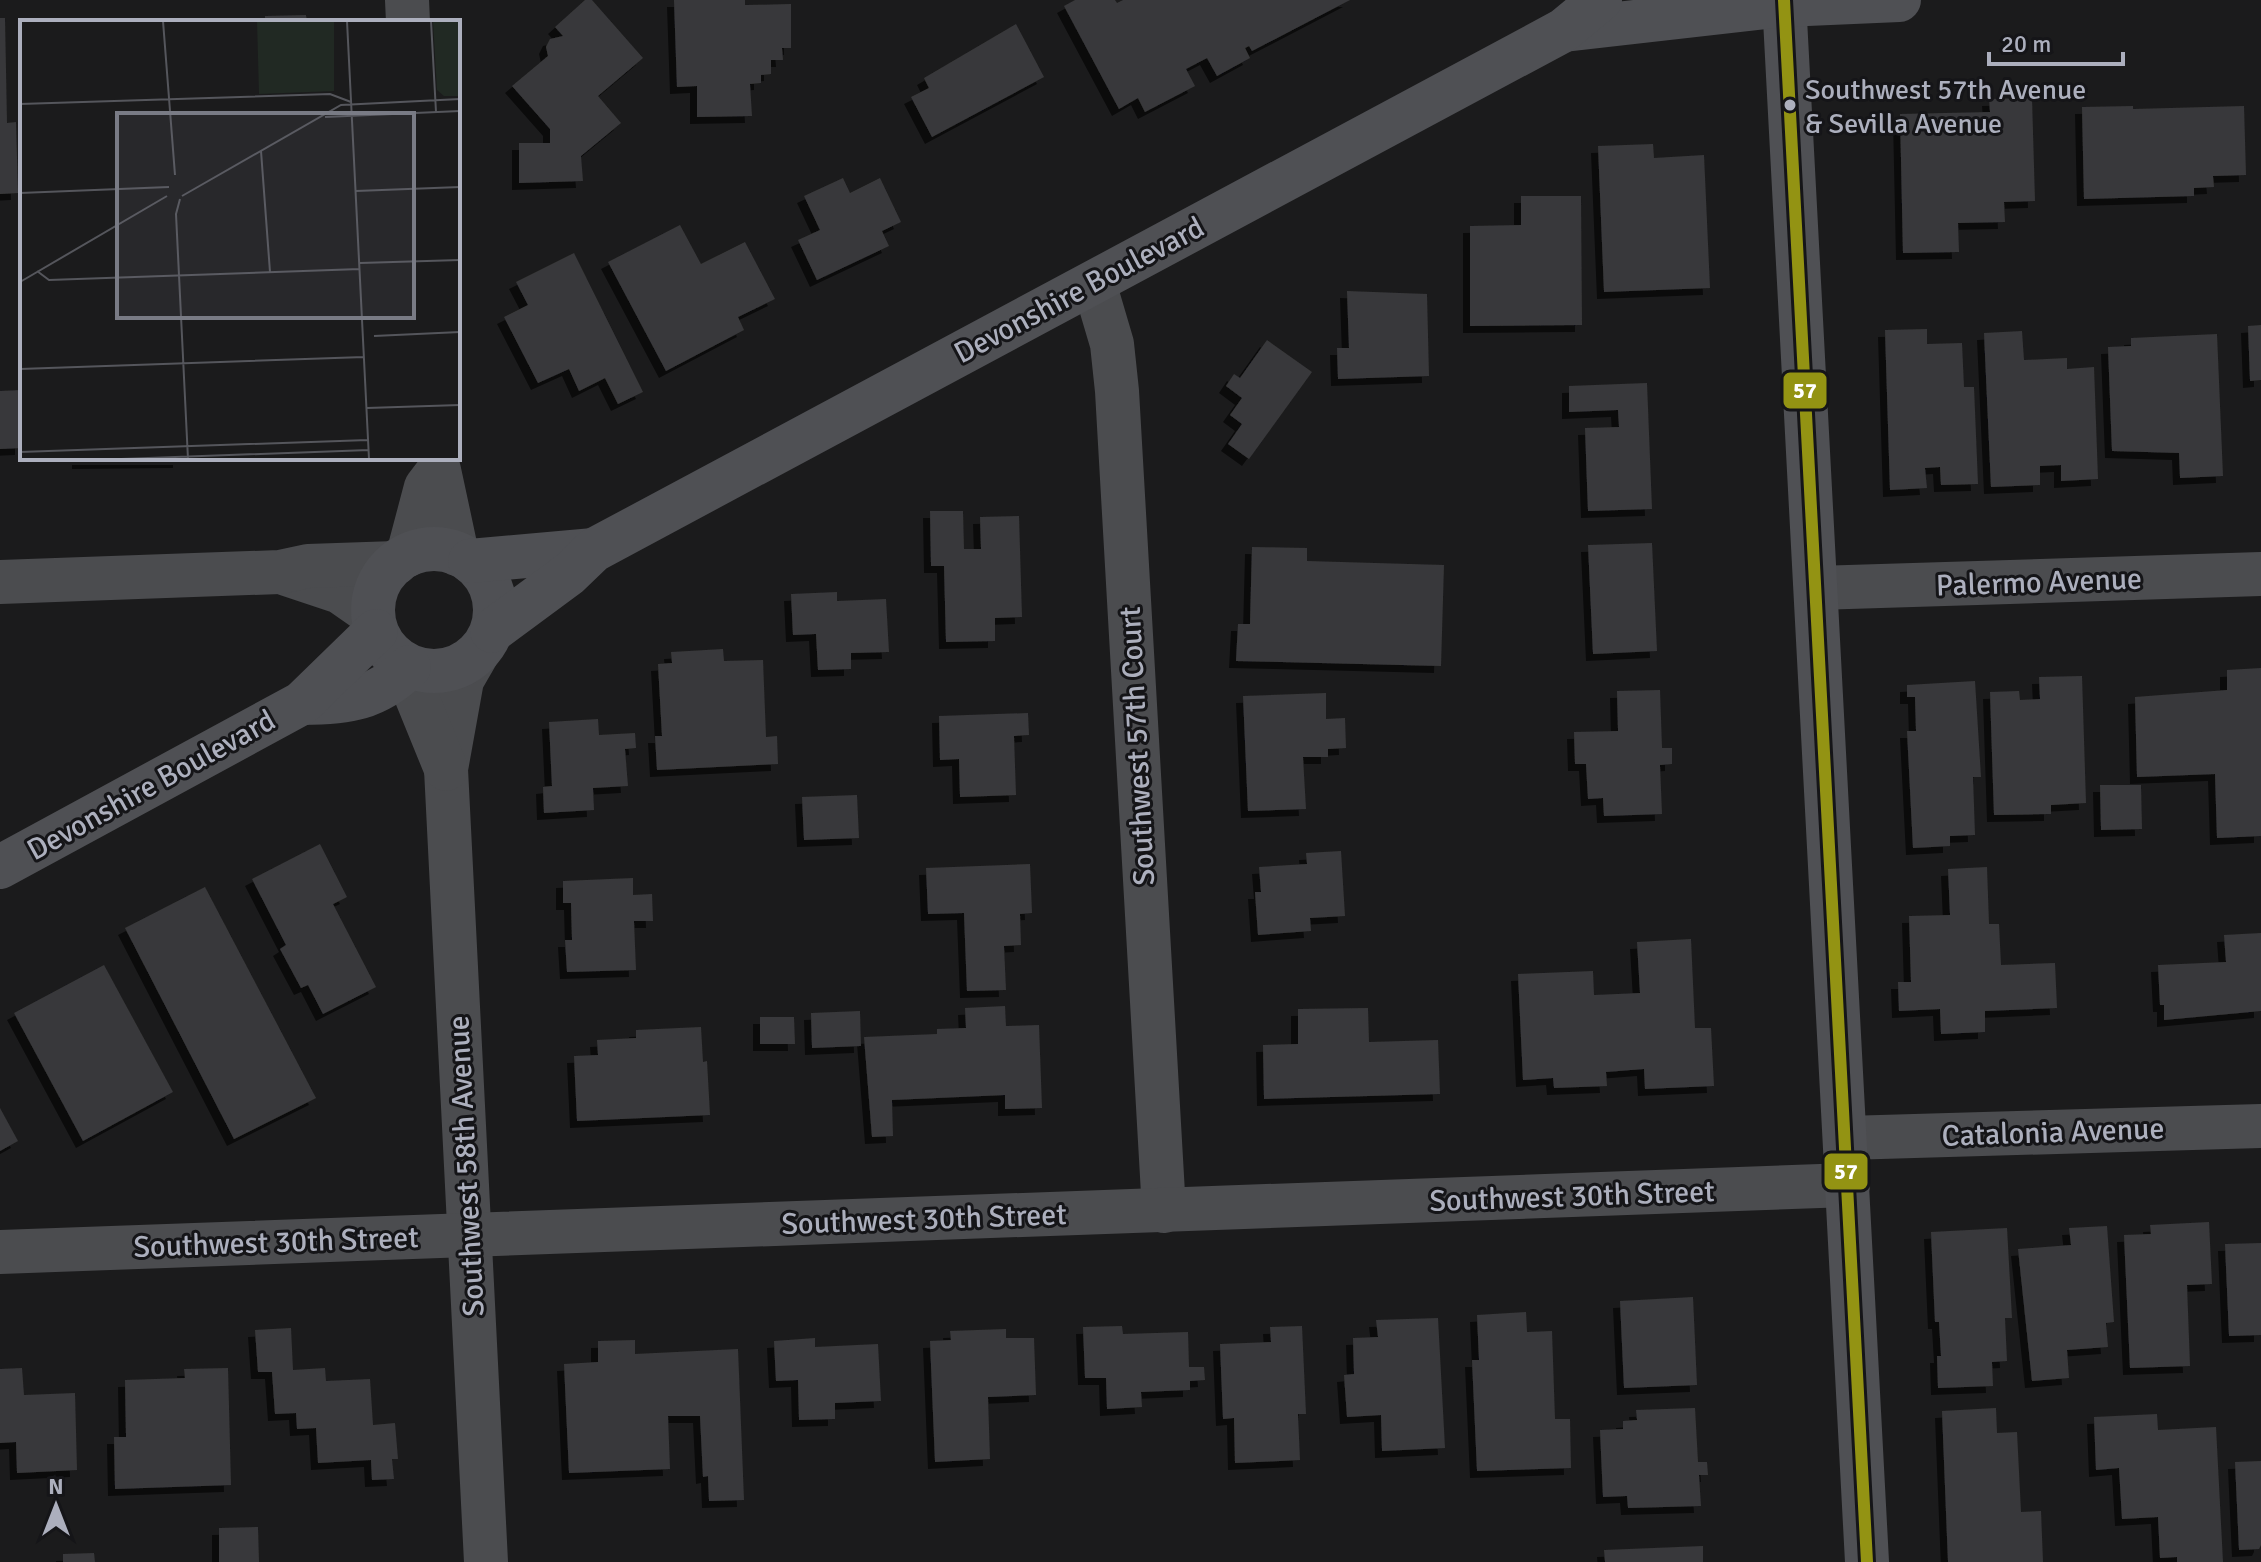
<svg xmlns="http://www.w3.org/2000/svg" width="2261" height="1562" font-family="Signika,sans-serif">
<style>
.building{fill:#38383a;filter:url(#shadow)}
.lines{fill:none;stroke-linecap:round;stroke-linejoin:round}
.street{stroke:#4b4c4f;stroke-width:44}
.secondary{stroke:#4f5054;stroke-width:44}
.bus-1-casing{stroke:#151518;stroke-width:18}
.bus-1{stroke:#939313;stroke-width:12}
.bus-dot{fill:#acafbd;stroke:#151518;stroke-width:3}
.labels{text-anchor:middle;stroke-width:6;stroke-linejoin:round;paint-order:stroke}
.bus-label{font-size:28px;fill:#acafbd;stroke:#151518;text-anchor:start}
.street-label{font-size:30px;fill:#acafbd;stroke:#151518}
.inset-road{fill:none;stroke:#55565c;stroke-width:2}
.view{fill:#797b85;fill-opacity:0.15;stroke:#797b85;stroke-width:4}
.inset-edge{fill:none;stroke:#acafbd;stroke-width:4}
.line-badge{stroke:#151518;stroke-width:3}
.badge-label{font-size:22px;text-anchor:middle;font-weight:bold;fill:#fff}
</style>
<defs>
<filter id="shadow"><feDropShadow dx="-7" dy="7" stdDeviation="0" flood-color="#0009"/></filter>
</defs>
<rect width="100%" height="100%" fill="#1b1b1c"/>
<!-- building -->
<g class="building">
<polygon points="585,0 592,0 643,58 598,96 621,123 581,156 583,181 519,183 519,143 550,143 550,129 512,86 548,56 546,47 550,39 563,36 555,27"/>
<polygon points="674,0 745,0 745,5 791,4 791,48 782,48 783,60 771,60 771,74 761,75 761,83 750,84 752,116 697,117 697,86 677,87"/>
<polygon points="1075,0 1115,0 1117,3 1123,0 1350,0 1252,51 1249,46 1245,48 1250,58 1217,76 1207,58 1186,69 1195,86 1145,112 1138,98 1119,109 1064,6"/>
<polygon points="306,15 307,22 265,22 265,16"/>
<polygon points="0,18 5,18 7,123 16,122 18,193 0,194"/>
<polygon points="1016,24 1044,77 932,137 911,97 929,88 924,78"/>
<polygon points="2032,98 2035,201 2004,202 2005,222 1958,223 1959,252 1903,253 1900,114 1990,112 1989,99"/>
<polygon points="2133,106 2133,109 2244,106 2246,175 2213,176 2214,187 2194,188 2194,196 2084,199 2082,107"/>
<polygon points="1653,144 1654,158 1704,155 1710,288 1604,292 1598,146"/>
<polygon points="843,178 850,193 880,178 901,222 882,231 889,246 817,280 798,240 820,230 804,196"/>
<polygon points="1521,196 1581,196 1582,325 1470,326 1470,226 1521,225"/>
<polygon points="680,225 701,264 745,242 775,299 738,317 744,330 666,371 608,262"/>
<polygon points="574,253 643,392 618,404 605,378 579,391 569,369 538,383 504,317 528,305 516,282"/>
<polygon points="1347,291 1427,294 1429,376 1338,379 1337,348 1349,348"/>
<polygon points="2261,325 2261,380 2250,381 2248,326"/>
<polygon points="1927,329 1927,344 1962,343 1964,387 1974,387 1978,484 1941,485 1940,467 1925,468 1927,488 1890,490 1885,330"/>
<polygon points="2022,331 2024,360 2067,358 2067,369 2094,367 2098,479 2061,481 2061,465 2040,466 2040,485 1991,487 1984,333"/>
<polygon points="2217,334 2223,476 2180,478 2179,453 2112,451 2108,347 2131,346 2131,338"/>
<polygon points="1267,340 1312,372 1249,459 1228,444 1242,424 1230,415 1242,398 1226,386 1234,374 1240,378"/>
<polygon points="1647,383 1652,509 1588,511 1585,428 1619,427 1618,410 1569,412 1569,386"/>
<polygon points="22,390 22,448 0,449 0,391"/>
<polygon points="79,458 180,458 180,461 79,462"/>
<polygon points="930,511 963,511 964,549 981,549 980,517 1019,516 1022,617 995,618 995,641 946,642 944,566 931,566"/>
<polygon points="1652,543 1657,651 1593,654 1588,545"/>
<polygon points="1252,547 1307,548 1307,561 1444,565 1441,666 1236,661 1238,624 1250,624"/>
<polygon points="837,592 837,601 886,599 889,652 851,653 851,669 818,670 816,634 793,635 791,594"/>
<polygon points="723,649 724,661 763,660 766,737 777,736 778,764 657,770 655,736 662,736 658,664 672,663 671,652"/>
<polygon points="2261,668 2261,836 2217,838 2215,774 2137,777 2135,697 2227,690 2227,670"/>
<polygon points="2082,676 2086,803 2051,805 2051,814 1994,815 1990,692 2019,691 2020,700 2040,699 2039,677"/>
<polygon points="1975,681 1981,777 1973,777 1975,835 1950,836 1950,846 1913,848 1907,731 1916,731 1915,697 1907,697 1907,685"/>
<polygon points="1660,690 1662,748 1672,748 1672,764 1660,765 1662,814 1604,816 1603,798 1588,799 1586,764 1575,764 1574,732 1618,731 1617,691"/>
<polygon points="1326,693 1326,719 1345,718 1346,748 1328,749 1328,757 1303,757 1306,809 1248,811 1243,696"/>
<polygon points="1028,713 1029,735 1014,736 1016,795 960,797 959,759 940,760 939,716"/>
<polygon points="598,719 599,735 635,733 636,748 625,749 628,786 593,788 594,810 544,813 543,787 552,786 549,722"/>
<polygon points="2100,785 2141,785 2142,829 2101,830"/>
<polygon points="857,795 859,838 804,840 802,797"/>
<polygon points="320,844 347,897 333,904 376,987 323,1014 308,985 301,988 280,949 286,945 252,879"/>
<polygon points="1341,851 1345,916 1310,918 1311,931 1258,935 1255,892 1261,892 1259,867 1307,864 1306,853"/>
<polygon points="1030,864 1032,913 1020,914 1021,945 1004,946 1006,990 967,991 964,913 928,914 926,868"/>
<polygon points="1987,867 1989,924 1999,924 2001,965 2055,963 2057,1008 1985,1011 1985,1032 1941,1034 1940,1009 1899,1011 1898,982 1911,982 1909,916 1950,915 1948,869"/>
<polygon points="633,878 633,895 652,894 653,921 634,921 636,970 567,972 565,940 572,940 571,903 563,903 563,881"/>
<polygon points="205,887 316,1098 234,1139 125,928"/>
<polygon points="2261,933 2261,1011 2164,1020 2164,1005 2160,1005 2158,965 2226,962 2224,935"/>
<polygon points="1691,939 1695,1028 1711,1028 1714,1086 1645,1089 1644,1069 1606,1072 1607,1086 1554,1088 1553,1078 1523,1080 1518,974 1593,971 1594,995 1640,993 1637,942"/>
<polygon points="104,965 173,1092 83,1141 14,1013"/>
<polygon points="1005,1006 1006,1026 1039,1025 1042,1108 1005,1109 1005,1095 892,1100 893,1136 872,1137 864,1037 937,1034 937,1029 966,1028 965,1008"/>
<polygon points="1368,1008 1369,1042 1438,1040 1440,1094 1264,1099 1263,1045 1298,1044 1298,1009"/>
<polygon points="860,1011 861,1046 812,1048 811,1013"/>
<polygon points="760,1017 794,1017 795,1044 760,1044"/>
<polygon points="701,1027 703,1062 707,1061 710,1115 577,1121 574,1056 598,1055 597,1040 636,1038 636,1030"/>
<polygon points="0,1108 18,1141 0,1151"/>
<polygon points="2209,1222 2212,1284 2187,1285 2190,1366 2130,1368 2124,1235 2151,1234 2150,1225"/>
<polygon points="2107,1226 2114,1322 2106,1323 2108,1347 2067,1350 2069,1378 2032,1381 2018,1249 2071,1245 2069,1228"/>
<polygon points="2007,1228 2012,1318 2005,1318 2007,1361 1992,1362 1993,1386 1938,1388 1937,1356 1941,1356 1939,1322 1935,1322 1931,1232"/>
<polygon points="2261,1243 2261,1335 2229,1336 2225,1244"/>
<polygon points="1693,1297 1697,1385 1624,1388 1620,1301"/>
<polygon points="1526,1312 1527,1332 1552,1331 1555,1419 1570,1419 1571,1468 1477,1471 1472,1360 1479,1360 1477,1315"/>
<polygon points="1438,1318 1445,1448 1382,1451 1381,1415 1347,1417 1344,1375 1354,1374 1353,1338 1378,1337 1376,1320"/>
<polygon points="1122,1326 1123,1334 1188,1332 1189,1367 1204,1367 1205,1380 1190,1381 1190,1390 1141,1392 1142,1407 1107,1409 1106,1378 1085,1378 1083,1327"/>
<polygon points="1302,1326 1306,1414 1298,1414 1300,1460 1235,1463 1234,1418 1223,1419 1220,1344 1271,1342 1270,1327"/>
<polygon points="291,1328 293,1370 325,1368 326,1381 370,1379 373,1425 395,1423 398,1459 392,1459 394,1479 372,1480 371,1460 318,1463 316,1428 297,1429 296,1413 275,1414 272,1372 258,1372 255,1330"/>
<polygon points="1006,1329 1006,1338 1034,1338 1036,1395 988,1397 990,1459 935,1462 930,1341 951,1340 950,1331"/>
<polygon points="815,1338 815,1347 878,1344 881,1401 835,1403 835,1419 799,1420 798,1380 776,1381 774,1341"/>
<polygon points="635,1340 635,1354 738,1349 744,1500 709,1501 708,1476 703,1477 700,1416 668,1416 670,1469 569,1473 564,1364 598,1362 598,1341"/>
<polygon points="22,1368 24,1395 75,1393 77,1470 17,1473 16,1442 0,1443 0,1369"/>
<polygon points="228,1368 231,1485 115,1489 114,1437 126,1437 125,1380 185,1378 184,1369"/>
<polygon points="1695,1408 1698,1462 1707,1462 1708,1475 1699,1475 1701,1506 1628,1508 1627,1496 1603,1497 1600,1430 1623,1429 1623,1421 1637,1420 1636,1410"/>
<polygon points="1996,1408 1997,1433 2017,1432 2021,1512 2041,1511 2043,1562 1948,1562 1942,1411"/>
<polygon points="2157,1414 2158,1430 2216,1427 2223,1562 2177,1562 2177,1557 2160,1558 2158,1517 2122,1519 2119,1468 2096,1470 2094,1417"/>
<polygon points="2261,1461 2261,1545 2259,1549 2239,1550 2235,1462"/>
<polygon points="258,1527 259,1562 219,1562 219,1528"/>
<polygon points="1703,1546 1703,1562 1605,1562 1604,1550"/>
<polygon points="94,1553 95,1562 63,1562 63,1554"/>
</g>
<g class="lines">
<!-- street -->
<g class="street">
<polyline points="407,0 408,22"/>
<polyline points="1094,283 1112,344 1117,391 1164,1211"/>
<polyline points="408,555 426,487 439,470 457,554"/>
<polyline points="286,574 340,592 373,615"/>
<polyline points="0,582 280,572 308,566 396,563"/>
<polyline points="1816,588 2261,574"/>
<polyline points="477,654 462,680 446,769 486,1562"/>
<polyline points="416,669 415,693 446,769"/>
<polyline points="1846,1138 2261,1126"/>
<polyline points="0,1252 1848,1185"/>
</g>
<!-- secondary -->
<g class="secondary">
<polyline points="1784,0 1867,1562"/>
<polyline points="1564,30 1784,5 1899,0"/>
<circle cx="434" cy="610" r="61"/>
<polyline points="470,561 594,550"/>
<polyline points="492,631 569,574 594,550 1564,30 1600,0"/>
<path d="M302 703C348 703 376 699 409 667"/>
<polyline points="0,867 302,703 376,631"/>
</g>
<defs>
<polyline id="bus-1" points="1784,0 1867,1562"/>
</defs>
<!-- bus-1 casing -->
<use href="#bus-1" class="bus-1-casing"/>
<!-- bus-1 -->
<use href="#bus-1" class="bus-1"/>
</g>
<!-- markers -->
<circle class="bus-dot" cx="1790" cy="105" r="7"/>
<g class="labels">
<!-- bus labels -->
<g class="bus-label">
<text x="1805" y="99">Southwest 57th Avenue<tspan x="1805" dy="34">&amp; Sevilla Avenue</tspan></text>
</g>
<!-- street labels -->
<g class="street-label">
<text transform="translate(1079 290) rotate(-28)" y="10">Devonshire Boulevard</text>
<text transform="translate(2039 582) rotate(-2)" y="10">Palermo Avenue</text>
<text transform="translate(1137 746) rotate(-93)" y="10">Southwest 57th Court</text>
<text transform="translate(151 785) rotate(-29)" y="10">Devonshire Boulevard</text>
<text transform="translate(2053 1132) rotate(-2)" y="10">Catalonia Avenue</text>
<text transform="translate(466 1166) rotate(-93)" y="10">Southwest 58th Avenue</text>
<text transform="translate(1572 1196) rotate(-2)" y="10">Southwest 30th Street</text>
<text transform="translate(924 1219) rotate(-2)" y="10">Southwest 30th Street</text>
<text transform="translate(276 1242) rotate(-2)" y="10">Southwest 30th Street</text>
</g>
</g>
<!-- overview -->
<g transform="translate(20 20)">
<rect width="440" height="440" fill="#1b1b1c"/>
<path d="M237 1H314V71L239 74ZM413 1H440V76H424L417 70Z" fill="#212923"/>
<path class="inset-road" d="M143 1 155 155M327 1 349 439M411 1 416 92M0 84 310 74 331 82M305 97 440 91M241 131 250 252M336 171 440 167M0 173 149 167M162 176 321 85 440 79M160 179 156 194 168 439M340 243 440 240M17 251 29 260 340 249M0 262 147 176M354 316 440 312M0 349 344 337M347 388 440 385M0 432 348 420M101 439 349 430"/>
<path class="view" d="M97 93H394V298H97Z"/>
<rect width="440" height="440" class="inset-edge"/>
</g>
<g class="line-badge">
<rect x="1782" y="371" width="46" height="39" rx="8" fill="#939313"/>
<rect x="1823" y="1152" width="46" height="39" rx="8" fill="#939313"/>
</g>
<g class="badge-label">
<text x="1805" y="398">57</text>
<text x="1846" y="1179">57</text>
</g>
<!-- north arrow -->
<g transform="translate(56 1506)" stroke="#151518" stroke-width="6" paint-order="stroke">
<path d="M0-6L14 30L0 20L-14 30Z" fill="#acafbd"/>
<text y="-12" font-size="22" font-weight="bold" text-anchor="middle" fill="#acafbd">N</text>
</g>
<!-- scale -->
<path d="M1989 52v12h134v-12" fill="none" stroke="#acafbd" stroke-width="4"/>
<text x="2001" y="52" font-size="24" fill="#acafbd" stroke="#151518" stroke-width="6" paint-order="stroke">20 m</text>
</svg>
